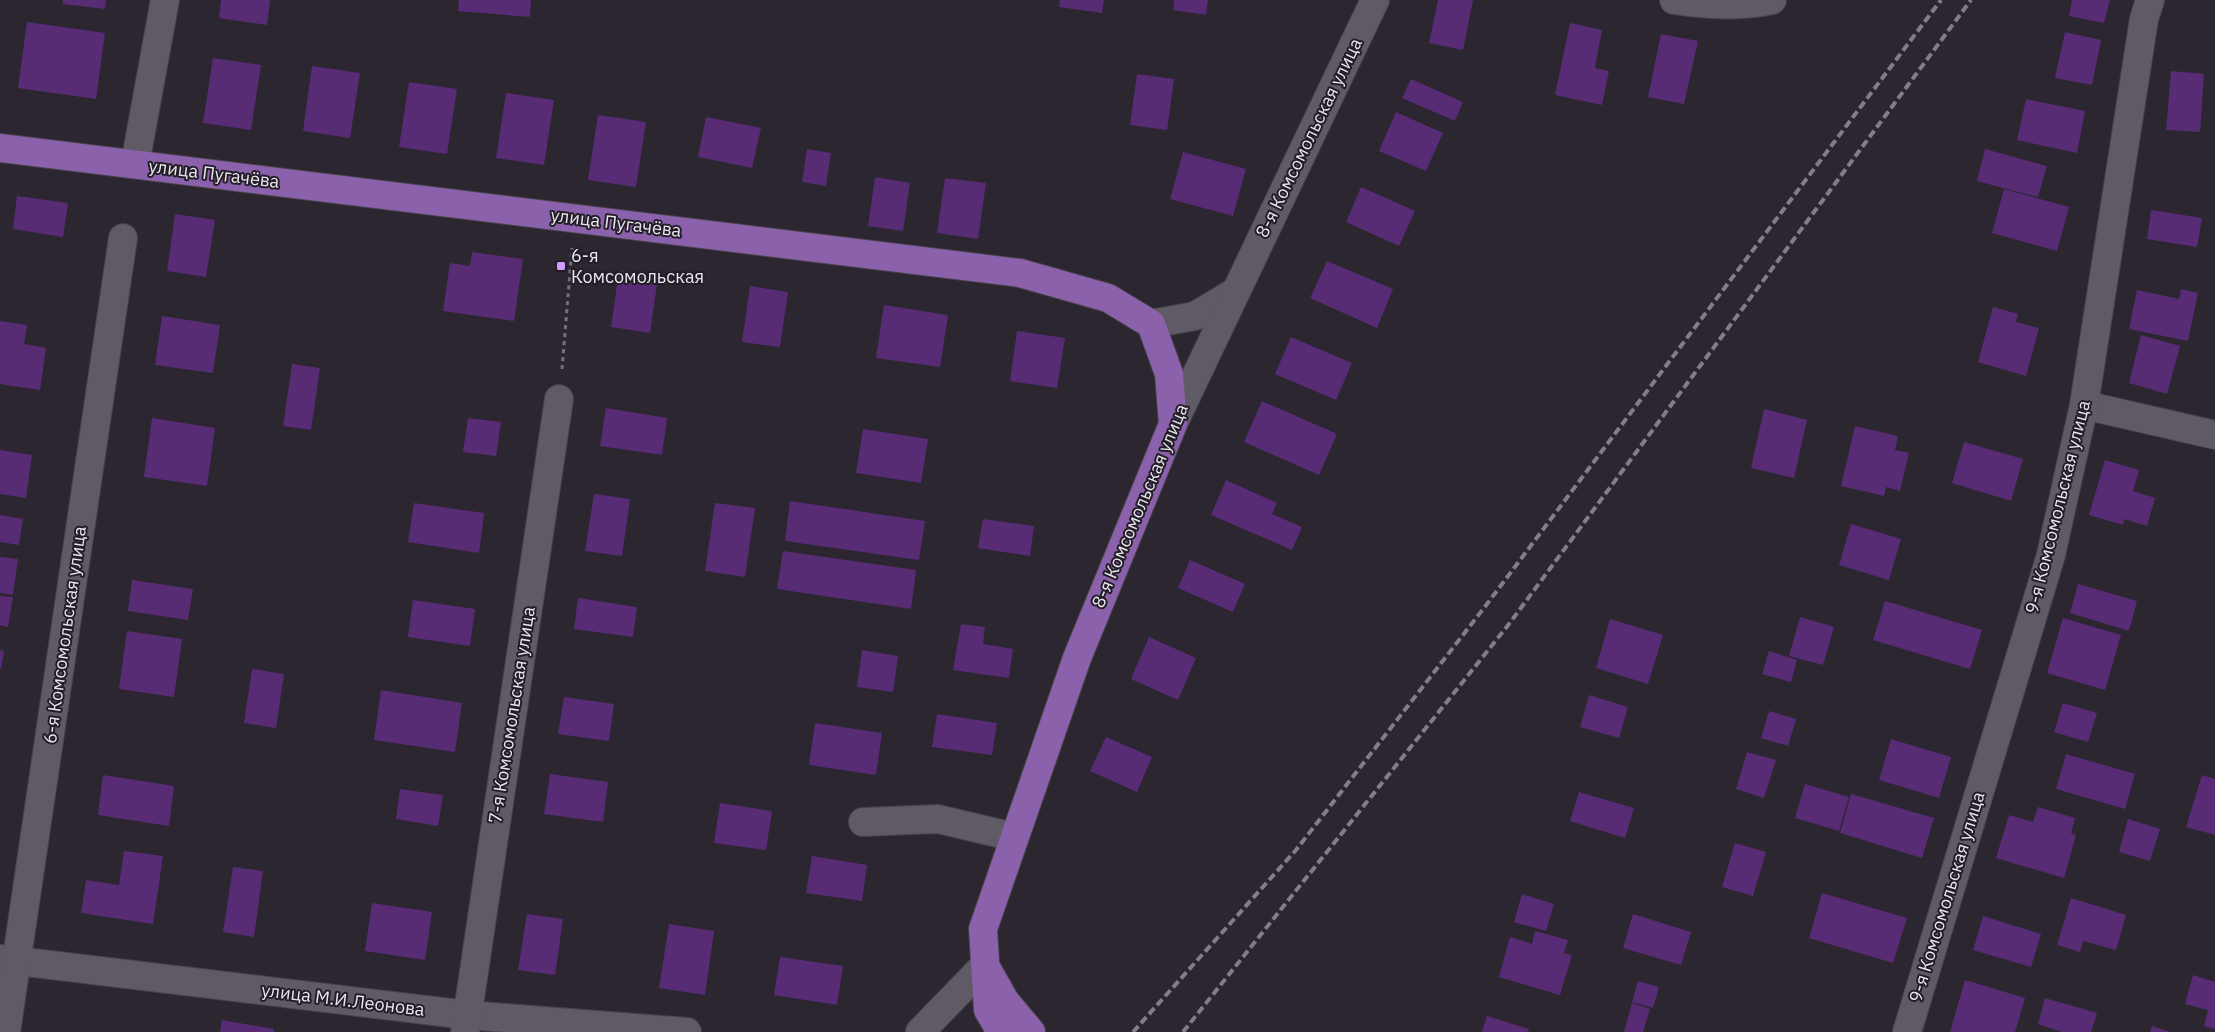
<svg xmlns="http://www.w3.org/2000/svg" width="2215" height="1032" font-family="'IBM Plex Sans',sans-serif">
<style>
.building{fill:#572c75}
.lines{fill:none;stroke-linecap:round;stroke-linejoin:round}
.minor-casing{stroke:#47434b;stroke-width:30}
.major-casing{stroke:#47434b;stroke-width:30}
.path{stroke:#76717b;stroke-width:3;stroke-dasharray:4 4;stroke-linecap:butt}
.minor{stroke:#605a66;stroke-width:28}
.major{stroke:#8b61ab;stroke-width:28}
.rail{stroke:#827d86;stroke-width:4;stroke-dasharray:8 4;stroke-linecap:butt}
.poi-dot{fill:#d29dfd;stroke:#221d27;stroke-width:2}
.labels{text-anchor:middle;stroke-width:4;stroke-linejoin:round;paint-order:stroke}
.street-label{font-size:18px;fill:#e9e6ed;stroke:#221d27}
.poi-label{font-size:18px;fill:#e9e6ed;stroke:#221d27;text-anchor:start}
</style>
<rect width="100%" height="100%" fill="#2c2631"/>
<!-- building -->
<g class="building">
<polygon points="63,0 106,0 105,9 63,4"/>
<polygon points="221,0 270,0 267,25 219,18"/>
<polygon points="459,0 531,0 530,17 458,11"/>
<polygon points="1060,0 1104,0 1102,13 1059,7"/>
<polygon points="1174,0 1208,0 1206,15 1173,10"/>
<polygon points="1438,0 1473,0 1463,50 1429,43"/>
<polygon points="2072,0 2110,0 2104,23 2069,16"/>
<polygon points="27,22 105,33 96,99 18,88"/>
<polygon points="1570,23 1602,30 1595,68 1609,71 1602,105 1555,95"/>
<polygon points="2065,32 2101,40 2092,85 2055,78"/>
<polygon points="1661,34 1698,41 1684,104 1648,97"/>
<polygon points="213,58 261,65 251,130 203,123"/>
<polygon points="312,66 360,73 350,138 303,131"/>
<polygon points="2171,71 2204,74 2200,132 2166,130"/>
<polygon points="1137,74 1174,79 1167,130 1130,125"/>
<polygon points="1411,79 1463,102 1455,121 1402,98"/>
<polygon points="409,82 457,89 447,154 399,147"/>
<polygon points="506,93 554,100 544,165 496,158"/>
<polygon points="2026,99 2085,111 2077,153 2017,140"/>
<polygon points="1396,112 1443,133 1426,171 1379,151"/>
<polygon points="598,115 646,122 636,187 588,180"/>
<polygon points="706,117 761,128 752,168 698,157"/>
<polygon points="807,149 831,153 826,186 802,182"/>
<polygon points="1985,149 2047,166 2038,197 1977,181"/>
<polygon points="1183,152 1246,169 1233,216 1170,199"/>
<polygon points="875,177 910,183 903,231 868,226"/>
<polygon points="945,178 986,183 978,239 937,233"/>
<polygon points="1361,187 1415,211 1399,246 1346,222"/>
<polygon points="2004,189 2069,207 2057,251 1992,233"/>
<polygon points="17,196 68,203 63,237 13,229"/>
<polygon points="2151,210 2202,218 2197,247 2147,239"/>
<polygon points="175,214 215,220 206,277 167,271"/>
<polygon points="472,252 523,259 514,321 443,311 450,263 470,266"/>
<polygon points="1327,261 1393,289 1377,328 1310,298"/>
<polygon points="619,271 658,277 650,333 611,327"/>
<polygon points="750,286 788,292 780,347 742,342"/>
<polygon points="2181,289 2198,293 2188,341 2129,329 2137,290 2179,299"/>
<polygon points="884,305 948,315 940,367 876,358"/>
<polygon points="1993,307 2018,314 2016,322 2039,328 2026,376 1978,362"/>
<polygon points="162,316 220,325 213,373 155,365"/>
<polygon points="0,321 27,325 24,344 46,348 40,390 0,384"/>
<polygon points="1017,331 1065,338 1057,388 1010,381"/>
<polygon points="2141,335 2180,346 2167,394 2129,383"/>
<polygon points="1291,337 1352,363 1336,400 1275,374"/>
<polygon points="292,364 320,368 311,430 283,426"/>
<polygon points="1262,401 1337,434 1319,475 1244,442"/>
<polygon points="606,408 667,418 662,455 600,446"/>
<polygon points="1764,409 1807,420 1794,478 1751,468"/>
<polygon points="152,418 215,428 207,486 144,477"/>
<polygon points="468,418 501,422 496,456 463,452"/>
<polygon points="1855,426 1898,436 1895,450 1909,453 1900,491 1886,487 1884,496 1841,486"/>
<polygon points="863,429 928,439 921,483 856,473"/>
<polygon points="1964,442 2023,459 2011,501 1952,483"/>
<polygon points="0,450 32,455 26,498 0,494"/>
<polygon points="2105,460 2139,470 2133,491 2155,498 2147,526 2124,519 2123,525 2089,515"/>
<polygon points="1226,480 1277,503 1272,514 1302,527 1292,550 1211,515"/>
<polygon points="594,494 630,499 622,556 585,551"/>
<polygon points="790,501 925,521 919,560 785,541"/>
<polygon points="414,503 484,513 479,553 408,542"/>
<polygon points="715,503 755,508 745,577 705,571"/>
<polygon points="0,515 23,519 19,545 0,542"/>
<polygon points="983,519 1034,526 1030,556 978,548"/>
<polygon points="1851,524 1901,539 1889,580 1839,565"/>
<polygon points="783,551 916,570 911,609 777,589"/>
<polygon points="0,557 18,559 13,595 0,593"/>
<polygon points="1190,560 1245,584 1233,612 1178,588"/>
<polygon points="132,580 193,589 188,620 128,611"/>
<polygon points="2078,584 2137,601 2129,631 2070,613"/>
<polygon points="0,596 13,597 8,627 0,625"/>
<polygon points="578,598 637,607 633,637 574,629"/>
<polygon points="413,600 475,609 470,646 408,637"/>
<polygon points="1885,601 1982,630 1970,669 1873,640"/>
<polygon points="1800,617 1834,627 1823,665 1789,656"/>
<polygon points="2063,618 2121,635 2105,690 2047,673"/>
<polygon points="1610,619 1663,635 1648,684 1596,668"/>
<polygon points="961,624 985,627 983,644 1013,649 1009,678 953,670"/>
<polygon points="127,631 182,639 174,697 119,689"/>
<polygon points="1149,637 1196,658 1178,700 1131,679"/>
<polygon points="0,650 4,651 1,669 0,669"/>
<polygon points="862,650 898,656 893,692 857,687"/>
<polygon points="1769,651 1797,660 1791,682 1762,674"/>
<polygon points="252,669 284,674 276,728 244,723"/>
<polygon points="381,690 462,703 455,752 374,740"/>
<polygon points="1589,695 1628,707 1619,738 1580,727"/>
<polygon points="564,697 614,704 609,741 558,734"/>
<polygon points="2063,703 2097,713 2088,742 2054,732"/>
<polygon points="1769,711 1796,719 1788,746 1761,738"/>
<polygon points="937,714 997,723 992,755 932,747"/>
<polygon points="815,723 882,733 876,775 809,765"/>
<polygon points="1106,737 1152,757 1137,792 1090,771"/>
<polygon points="1891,739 1951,757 1939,798 1879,780"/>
<polygon points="1747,752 1776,760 1764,798 1736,789"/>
<polygon points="2066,754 2135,774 2125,809 2056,789"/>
<polygon points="550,774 608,782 603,822 544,814"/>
<polygon points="103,775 174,786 169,826 98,815"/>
<polygon points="2202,775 2215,779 2215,835 2186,827"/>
<polygon points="1805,784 1849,797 1839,831 1795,818"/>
<polygon points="400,789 443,795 438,826 396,819"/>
<polygon points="1579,792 1634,808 1625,838 1570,821"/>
<polygon points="1851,794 1934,818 1922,858 1840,833"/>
<polygon points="720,803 772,811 766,850 714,843"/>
<polygon points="2038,807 2075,818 2071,833 2076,835 2064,878 1996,858 2009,815 2033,822"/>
<polygon points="2128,819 2160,829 2150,861 2119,852"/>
<polygon points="1735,843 1766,852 1753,896 1722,887"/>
<polygon points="124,851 163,856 153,924 81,913 86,880 119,885"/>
<polygon points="812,856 867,865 862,901 806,893"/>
<polygon points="233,867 263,871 254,937 223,932"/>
<polygon points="1822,893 1907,918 1893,963 1809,938"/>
<polygon points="1522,894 1554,904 1546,931 1514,922"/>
<polygon points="2071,898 2126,915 2116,950 2083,941 2080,952 2057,945"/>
<polygon points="372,903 432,912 425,960 365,951"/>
<polygon points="527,914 563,919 555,975 518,970"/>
<polygon points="1633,914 1691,932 1681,965 1623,948"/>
<polygon points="1983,916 2041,934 2031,967 1973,950"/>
<polygon points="669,924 714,931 705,995 659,988"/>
<polygon points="1535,931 1568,940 1564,953 1572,955 1560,995 1499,977 1510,937 1532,944"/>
<polygon points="780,957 843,966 837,1005 774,995"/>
<polygon points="2193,975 2215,982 2215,1029 2204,1026 2208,1010 2185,1004"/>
<polygon points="1965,980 2025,998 2015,1032 1950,1032"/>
<polygon points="1638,981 1659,987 1653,1008 1632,1002"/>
<polygon points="2045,998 2097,1013 2091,1032 2062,1032 2038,1024"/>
<polygon points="1632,1003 1650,1009 1643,1032 1624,1032"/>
<polygon points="1487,1016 1529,1029 1528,1032 1482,1032"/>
<polygon points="222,1020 274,1029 274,1032 220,1032"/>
<polygon points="2152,1026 2170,1032 2150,1032"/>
</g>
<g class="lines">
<defs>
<g id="minor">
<path d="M1674 0C1706 5 1740 7 1772 0"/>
<polyline points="135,164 165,0"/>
<polyline points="1151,324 1195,316 1235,292"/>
<polyline points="2084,405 2215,435"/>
<polyline points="1173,424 1375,0"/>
<polyline points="863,822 938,819 1014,837"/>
<polyline points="0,959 467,1015 687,1032"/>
<polyline points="6,1032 123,238"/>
<polyline points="465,1032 559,399"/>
<polyline points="920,1032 985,965"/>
<polyline points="1907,1032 2051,555 2084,405 2144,19 2150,0"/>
</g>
<g id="major">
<polyline points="0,148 1020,273 1108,298 1151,324 1169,374 1173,424 1077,658 983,929 988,1010 1001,1032"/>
<polyline points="988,971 1005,1001 1031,1032"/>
</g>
</defs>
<!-- minor casing -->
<use href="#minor" class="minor-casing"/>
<!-- major casing -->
<use href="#major" class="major-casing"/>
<!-- path -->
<polyline class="path" points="562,369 572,248"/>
<!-- minor -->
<use href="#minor" class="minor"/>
<!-- major -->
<use href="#major" class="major"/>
<!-- rail -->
<g class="rail">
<polyline points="1133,1032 1296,850 1487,604 1941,0"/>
<polyline points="1183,1032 1509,624 1971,0"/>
</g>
</g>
<!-- markers -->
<rect class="poi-dot" x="556" y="261" width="10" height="10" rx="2.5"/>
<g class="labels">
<!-- street labels -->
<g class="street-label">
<text transform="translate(1309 138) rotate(-64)" y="6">8-я Комсомольская улица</text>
<text transform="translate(214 174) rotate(7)" y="6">улица Пугачёва</text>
<text transform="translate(616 223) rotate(7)" y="6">улица Пугачёва</text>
<text transform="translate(1140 506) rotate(-67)" y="6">8-я Комсомольская улица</text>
<text transform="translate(2058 507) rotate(-76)" y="6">9-я Комсомольская улица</text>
<text transform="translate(65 635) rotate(-82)" y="6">6-я Комсомольская улица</text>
<text transform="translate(512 715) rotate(-81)" y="6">7-я Комсомольская улица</text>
<text transform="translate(1947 897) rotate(-73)" y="6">9-я Комсомольская улица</text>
<text transform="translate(343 1000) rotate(7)" y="6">улица М.И.Леонова</text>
</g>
<!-- poi labels -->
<g class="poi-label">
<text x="571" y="262">6-я<tspan x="571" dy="21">Комсомольская</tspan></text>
</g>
</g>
</svg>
